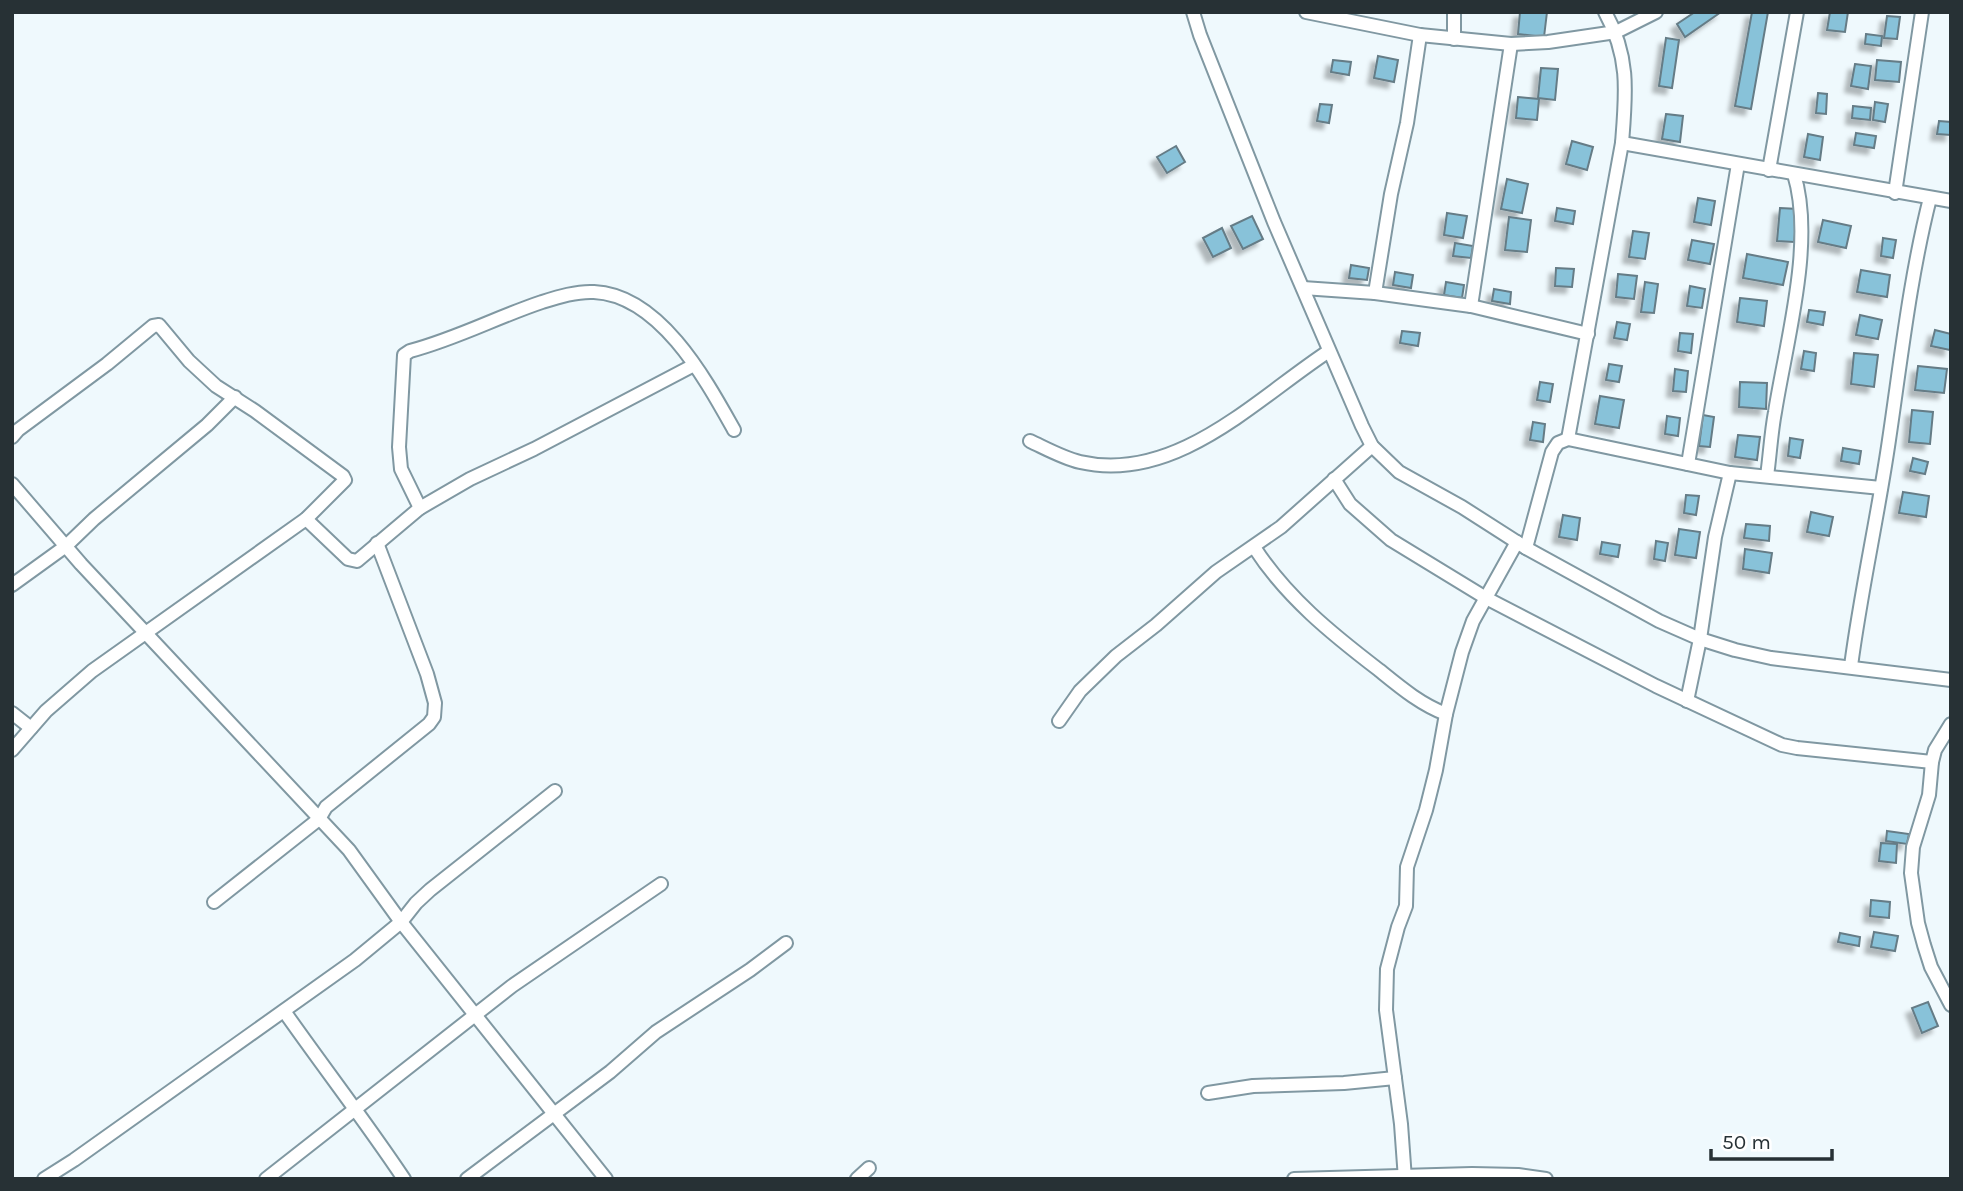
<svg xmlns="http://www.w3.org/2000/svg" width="1963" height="1191" font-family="Karla,sans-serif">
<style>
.building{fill:#88c2d9;stroke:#657c86;stroke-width:2;filter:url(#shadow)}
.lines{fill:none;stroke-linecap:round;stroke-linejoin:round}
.street-casing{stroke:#8098a2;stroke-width:16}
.street{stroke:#fff;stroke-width:12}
</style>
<defs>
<filter id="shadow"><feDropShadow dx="-6" dy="6" stdDeviation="2" flood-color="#0004"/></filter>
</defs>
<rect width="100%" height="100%" fill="#eff9fd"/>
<!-- building -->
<g class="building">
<polygon points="1520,12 1547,12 1544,37 1518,34"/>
<polygon points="1695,12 1721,12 1685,37 1677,24"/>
<polygon points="1752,12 1768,12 1751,109 1735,106"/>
<polygon points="1830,12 1848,12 1845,32 1827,30"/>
<polygon points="1887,16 1900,17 1897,39 1884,38"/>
<polygon points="1866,34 1882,36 1881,46 1865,44"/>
<polygon points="1666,38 1679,40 1672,88 1659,86"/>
<polygon points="1378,56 1398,60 1394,82 1374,78"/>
<polygon points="1333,60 1351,62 1349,75 1331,72"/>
<polygon points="1877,60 1901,62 1899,82 1875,80"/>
<polygon points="1855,64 1871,66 1868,89 1851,86"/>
<polygon points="1541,68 1558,69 1555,100 1538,98"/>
<polygon points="1818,93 1827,94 1826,114 1816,113"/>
<polygon points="1518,97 1539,99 1537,120 1516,118"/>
<polygon points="1875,102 1888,104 1885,122 1873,120"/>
<polygon points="1320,104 1332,105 1329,123 1317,121"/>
<polygon points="1853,106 1871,108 1870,120 1852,118"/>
<polygon points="1666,114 1683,116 1680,142 1662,139"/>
<polygon points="1939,121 1951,122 1951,135 1937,134"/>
<polygon points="1856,133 1876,136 1874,148 1854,145"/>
<polygon points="1808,134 1823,137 1820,160 1804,157"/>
<polygon points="1572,141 1593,147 1587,170 1566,164"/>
<polygon points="1176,146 1185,162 1167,173 1157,157"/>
<polygon points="1507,179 1528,184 1522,213 1501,209"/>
<polygon points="1698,198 1715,201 1711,225 1694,222"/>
<polygon points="1557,208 1575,211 1573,224 1555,221"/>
<polygon points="1780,208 1798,209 1794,242 1777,241"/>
<polygon points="1447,213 1467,216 1463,238 1444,235"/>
<polygon points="1252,216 1263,239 1243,249 1231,226"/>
<polygon points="1509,217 1531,220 1527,252 1505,250"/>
<polygon points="1823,220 1851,226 1846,248 1818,242"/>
<polygon points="1222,228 1231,248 1213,257 1203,238"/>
<polygon points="1633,231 1649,233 1645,259 1629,257"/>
<polygon points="1883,238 1896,240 1893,258 1881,256"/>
<polygon points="1692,240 1714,244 1710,264 1688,260"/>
<polygon points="1455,243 1473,246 1471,258 1453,256"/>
<polygon points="1747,254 1788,262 1783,285 1743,278"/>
<polygon points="1351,265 1369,268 1367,280 1349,278"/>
<polygon points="1556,268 1574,269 1572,287 1555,286"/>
<polygon points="1861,270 1890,275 1887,297 1857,292"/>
<polygon points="1395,272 1413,275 1411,288 1393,285"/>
<polygon points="1618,274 1637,276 1634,299 1616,297"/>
<polygon points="1446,282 1464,285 1462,298 1444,295"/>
<polygon points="1645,282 1658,284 1654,313 1641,312"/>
<polygon points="1690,286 1705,289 1702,308 1687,306"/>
<polygon points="1494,289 1511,292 1510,304 1492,301"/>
<polygon points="1740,298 1767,301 1764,326 1737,322"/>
<polygon points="1809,310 1825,312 1823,325 1807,322"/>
<polygon points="1860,315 1882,320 1878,339 1856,335"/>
<polygon points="1617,322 1630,324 1627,340 1614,338"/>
<polygon points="1935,330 1951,334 1950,350 1931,346"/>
<polygon points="1402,331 1420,333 1418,346 1400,343"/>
<polygon points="1680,333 1693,334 1691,353 1678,351"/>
<polygon points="1804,351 1816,353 1814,371 1801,369"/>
<polygon points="1854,353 1878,355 1874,387 1851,384"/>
<polygon points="1609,364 1622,366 1619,382 1606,380"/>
<polygon points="1918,366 1947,369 1944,393 1915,390"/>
<polygon points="1675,369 1688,371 1686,392 1673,391"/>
<polygon points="1540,382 1553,384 1550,402 1537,400"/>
<polygon points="1740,382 1767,383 1766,409 1739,407"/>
<polygon points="1600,396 1624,400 1619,428 1595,424"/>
<polygon points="1912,410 1933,412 1930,444 1909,442"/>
<polygon points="1703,415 1714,417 1710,447 1699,446"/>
<polygon points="1667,416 1680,418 1678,436 1665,434"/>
<polygon points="1533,422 1545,424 1543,442 1530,440"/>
<polygon points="1738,435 1760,437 1757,460 1735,457"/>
<polygon points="1790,438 1803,440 1800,458 1788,456"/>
<polygon points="1843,448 1861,451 1859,464 1841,461"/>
<polygon points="1913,458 1928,462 1925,474 1910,471"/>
<polygon points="1903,492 1929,496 1926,517 1899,513"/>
<polygon points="1686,495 1699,496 1696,515 1684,513"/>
<polygon points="1811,512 1833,517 1829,536 1807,532"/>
<polygon points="1563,515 1580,518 1577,540 1559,537"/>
<polygon points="1746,524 1770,526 1769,541 1744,538"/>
<polygon points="1679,529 1700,532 1696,558 1675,555"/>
<polygon points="1656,541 1668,543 1665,561 1654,559"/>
<polygon points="1602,542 1620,545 1618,557 1600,554"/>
<polygon points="1745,549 1772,553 1769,573 1743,569"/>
<polygon points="1887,831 1909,834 1907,844 1886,841"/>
<polygon points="1881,843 1897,844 1896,863 1879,861"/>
<polygon points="1871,900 1890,902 1889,918 1870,916"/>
<polygon points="1874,932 1898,936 1895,951 1871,947"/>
<polygon points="1840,933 1860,937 1859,946 1838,942"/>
<polygon points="1928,1002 1938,1026 1922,1033 1912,1008"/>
</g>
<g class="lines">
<defs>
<g id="street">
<polyline points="1193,12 1200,35 1274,222 1362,426 1372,446 1399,472 1462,507 1526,548 1659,621 1700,639 1735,650 1771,658 1951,680"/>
<polyline points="1306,12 1420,35 1511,44 1548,42 1616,32 1656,12"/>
<polyline points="1454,39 1454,12"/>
<polyline points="1622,143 1951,201"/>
<polyline points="1769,170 1797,12"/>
<polyline points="1895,193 1922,12"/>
<polyline points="1303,288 1375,293 1471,306 1588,334"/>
<polyline points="1375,293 1391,194 1407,123 1420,35"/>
<polyline points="1471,306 1511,44"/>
<polyline points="12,437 18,430 107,364 153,326 159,325 189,361 216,386 255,411 343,476 345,480 306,519 92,671 46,711 12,750"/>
<path d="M1568 439 1622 143C1626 93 1630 57 1605 12"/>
<path d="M1030 441C1047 449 1063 458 1080 462 1176 484 1257 398 1329 351"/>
<polyline points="1688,464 1738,164"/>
<path d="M1767 476C1770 455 1771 433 1775 412 1786 342 1815 242 1794 174"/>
<polyline points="1334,479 1350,504 1391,540 1486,598 1656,686 1782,745 1797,748 1932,762"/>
<polyline points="12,484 81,564 349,850 401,922 606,1179"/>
<path d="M420 508 401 469 399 447 404 355 410 351C456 339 497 317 542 302 558 297 577 291 594 292 660 295 706 380 734 430"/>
<polyline points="306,519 348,559 357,561 420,508 470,479 534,449 694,365"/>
<path d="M1254 547C1286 597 1332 634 1379 670 1400 687 1420 704 1446 714"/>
<polyline points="1526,548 1552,452 1558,443 1568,439 1730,473 1881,488"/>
<polyline points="12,585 66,546 94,519 207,425 235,397"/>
<path d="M1851 666C1861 590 1878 516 1889 440 1901 359 1910 277 1930 198"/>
<polyline points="1687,701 1700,639 1715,537 1730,473"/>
<polyline points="12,713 31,728"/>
<polyline points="1059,721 1080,691 1116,656 1156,625 1216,572 1281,527 1372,446"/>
<polyline points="1951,724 1935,750 1932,762 1929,795 1913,847 1911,873 1918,923 1924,945 1931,967 1951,1005"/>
<polyline points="214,902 319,819 326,807 429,724 434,717 435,703 427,674 377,543"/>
<path d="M284 1011C324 1068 366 1122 404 1179"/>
<polyline points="1208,1093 1253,1086 1344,1083 1395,1078"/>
<polyline points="44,1179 74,1160 355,960 401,922 416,903 430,890 555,791"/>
<polyline points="266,1179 512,986 661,884"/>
<polyline points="467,1179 610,1072 656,1032 750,970 786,943"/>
<polyline points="857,1179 869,1168"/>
<polyline points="1294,1179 1472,1174 1518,1175 1546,1179"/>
<polyline points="1405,1179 1401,1124 1386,1010 1387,969 1398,927 1406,906 1407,867 1426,810 1436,770 1446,714 1462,652 1473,621 1517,542"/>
</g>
</defs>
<!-- street casing -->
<use href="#street" class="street-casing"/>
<!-- street -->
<use href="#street" class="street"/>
</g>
<!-- border -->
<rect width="1963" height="1191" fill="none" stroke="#273135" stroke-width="28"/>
<!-- scale -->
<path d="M1711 1149v10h121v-10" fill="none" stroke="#273135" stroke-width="3.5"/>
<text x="1722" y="1149" font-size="21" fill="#273135" stroke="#ffffff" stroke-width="5" paint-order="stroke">50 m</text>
</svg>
